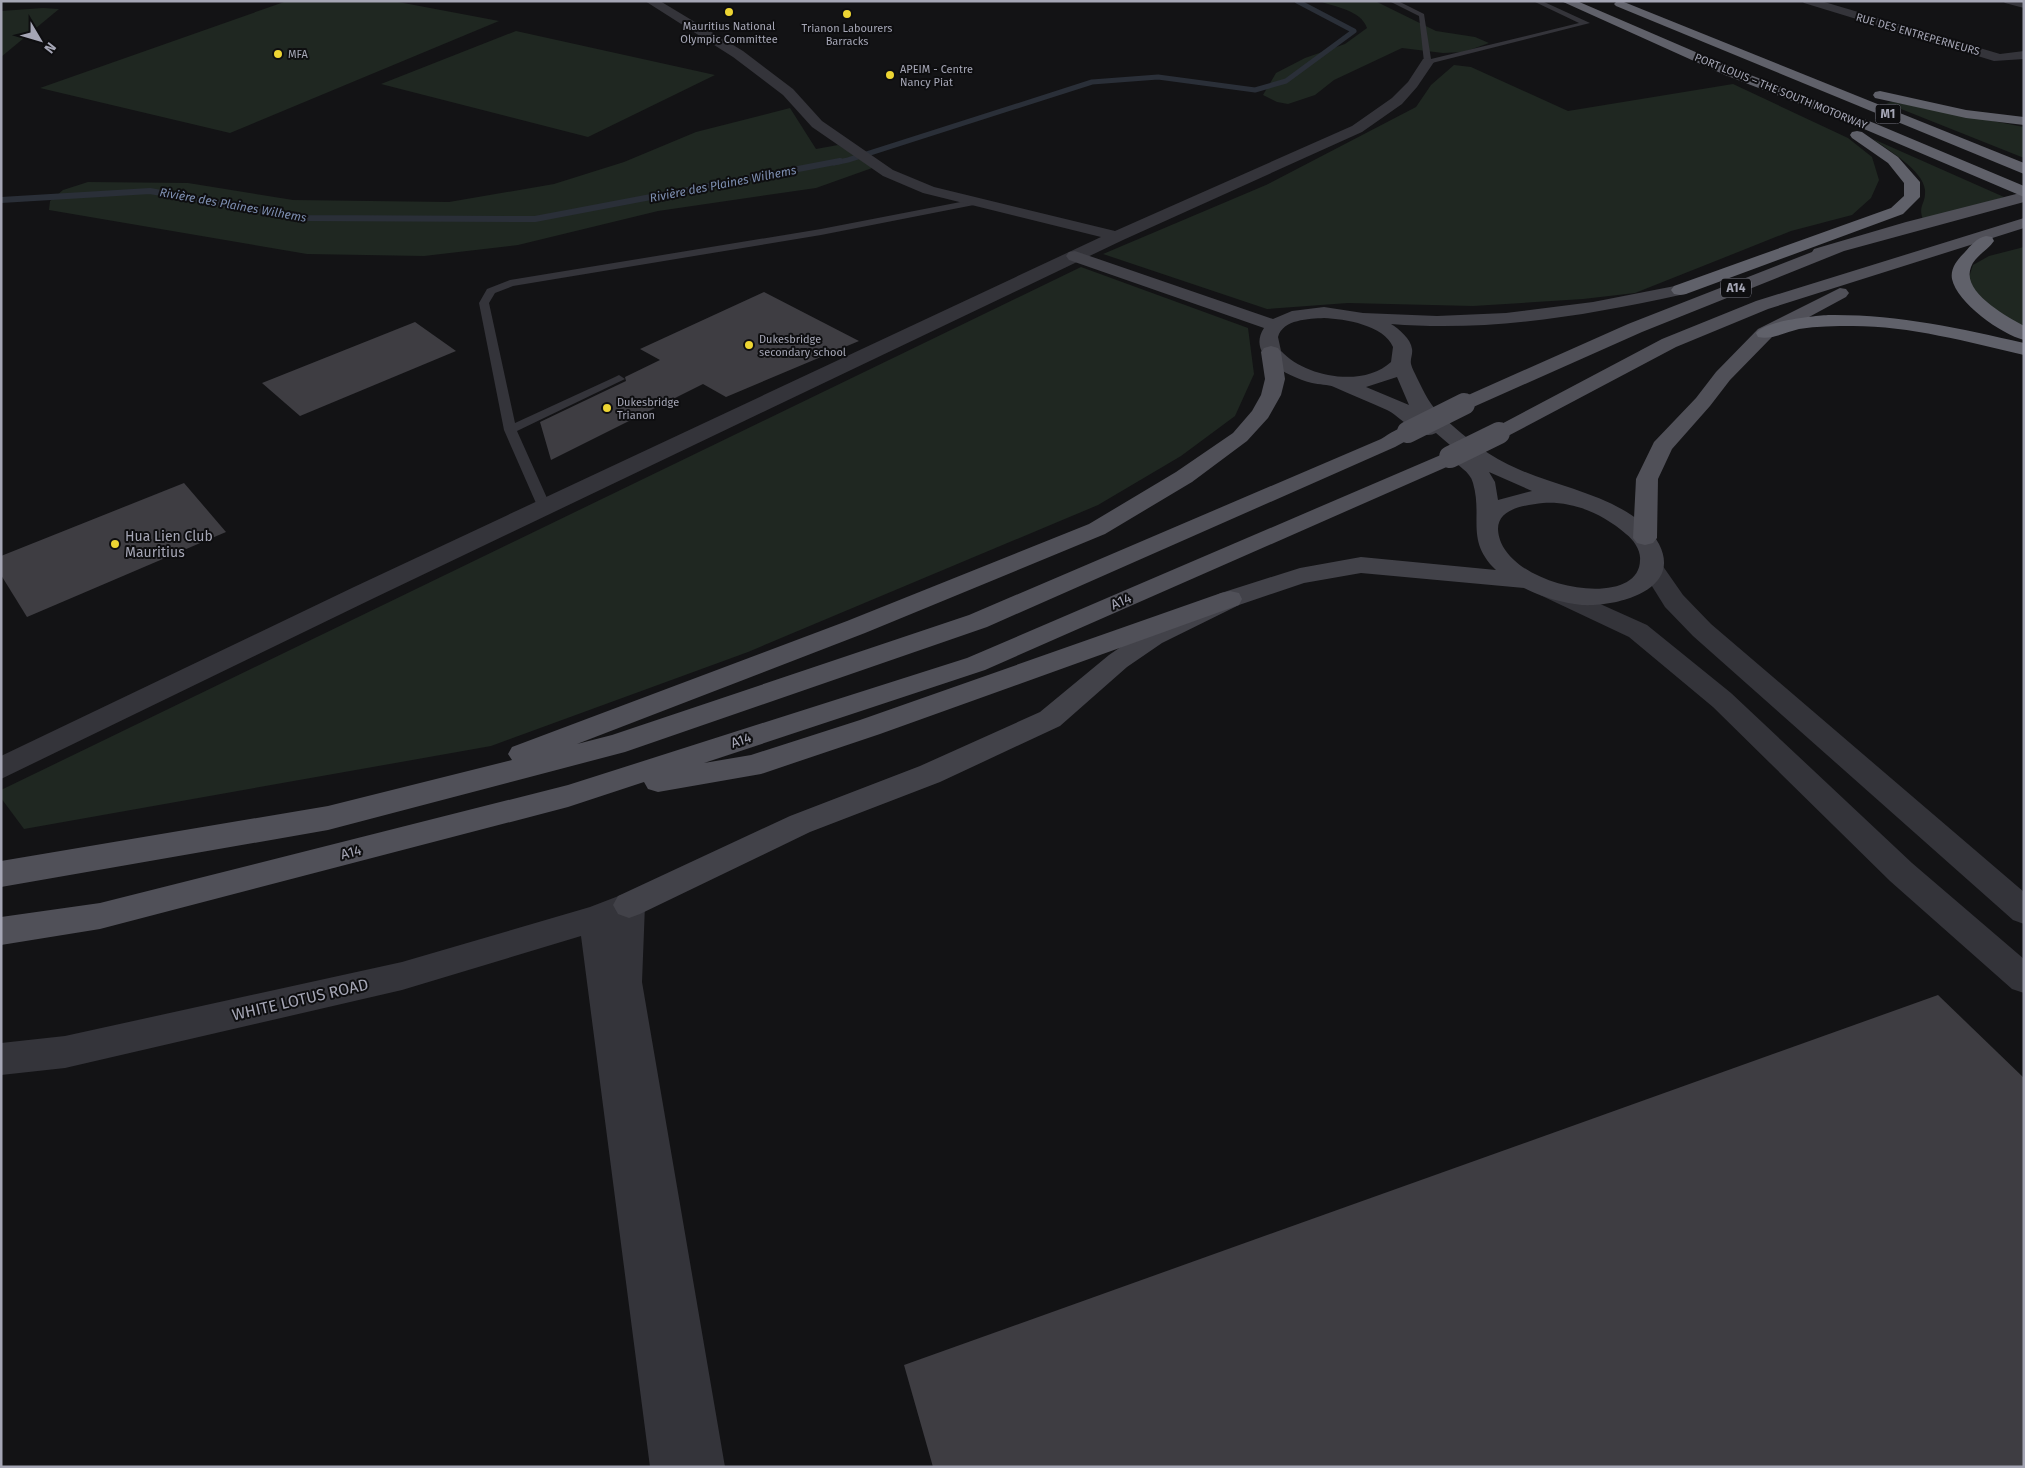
<svg xmlns="http://www.w3.org/2000/svg" width="2025" height="1468" font-family="'Fira Sans',sans-serif">
<style>
.green{fill:#1f2721}
.lines{fill:none;stroke-linecap:round;stroke-linejoin:round}
.stream-far1{stroke:#2a2f38;stroke-width:5}
.stream{stroke:#2a2f38;stroke-width:6}
.building{fill:#3e3d42}
.lane{fill:#34343a;fill-rule:evenodd}
.street{fill:#34343a;fill-rule:evenodd}
.secondary{fill:#424249;fill-rule:evenodd}
.primary{fill:#505058;fill-rule:evenodd}
.highway{fill:#60616a;fill-rule:evenodd}
.primary-bridge{stroke:#505058;stroke-width:22}
.poi-dot{fill:#edd533;stroke:#0e0e10;stroke-width:2}
.labels{text-anchor:middle;stroke-width:4;stroke-linejoin:round;paint-order:stroke}
.far-poi-label{font-size:11px;fill:#a5a6b5;stroke:#0e0e10;text-anchor:start}
.far-street-label{font-size:11px;fill:#a5a6b5;stroke:#0e0e10}
.shield{fill:#0e0e10;stroke:#787884;stroke-width:1}
.shield-label{font-size:12px;font-weight:bold;fill:#a5a6b5}
.far-water-label{font-size:12px;font-style:italic;fill:#7c8daf;stroke:#0e0e10}
.poi-label{font-size:14px;fill:#a5a6b5;stroke:#0e0e10;text-anchor:start}
.street-label{font-size:14px;fill:#a5a6b5;stroke:#0e0e10}
.near-street-label{font-size:16px;fill:#a5a6b5;stroke:#0e0e10}
</style>
<rect width="100%" height="100%" fill="#131315"/>
<!-- green -->
<g class="green">
<polygon points="287,1 393,1 499,21 230,133 40,88"/>
<path d="M1319 1H1375L1436 31 1475 37 1489 43 1464 52 1443 53 1402 48 1334 80 1315 95 1288 104 1277 102 1263 95 1276 73 1305 58 1345 44 1367 28C1361 10 1335 7 1319 1Z"/>
<polygon points="43,8 59,9 1,57 1,11"/>
<polygon points="516,31 715,75 588,137 381,84"/>
<polygon points="1454,65 1471,67 1568,111 1733,84 1848,138 1872,157 1879,180 1871,198 1852,215 1791,231 1635,293 1583,299 1473,306 1348,303 1267,309 1103,254 1266,185 1416,107 1431,85"/>
<polygon points="1893,102 2024,127 2024,158 1886,103"/>
<polygon points="790,108 816,149 838,145 875,167 816,188 658,211 518,245 424,256 307,254 49,210 50,201 63,190 88,182 188,183 293,200 449,202 554,184 624,162 696,132"/>
<path d="M1873 139 2004 197 1925 224C1916 205 1926 206 1925 190 1923 170 1888 150 1873 139Z"/>
<polygon points="2024,247 2024,329 1980,299 1968,280 1973,265 1989,256"/>
<polygon points="1081,267 1248,328 1254,374 1235,416 1181,456 1098,505 748,652 491,746 24,829 1,798 1,790"/>
</g>
<g class="lines">
<!-- stream-far1 -->
<polyline class="stream-far1" points="834,163 848,160 1092,82 1158,77 1255,90 1286,81 1354,31 1297,1"/>
<!-- stream -->
<polyline class="stream" points="1,200 150,191 302,218 535,219 840,161"/>
</g>
<!-- building -->
<g class="building">
<polygon points="764,292 859,341 726,397 703,384 551,460 540,422 626,381 625,377 660,360 640,349"/>
<polygon points="415,322 456,351 300,416 262,383"/>
<polygon points="184,483 226,532 27,617 1,575 1,556"/>
<polygon points="1938,995 2024,1078 2024,1467 933,1467 904,1365"/>
</g>
<g class="lines">
<!-- lane -->
<g class="lane">
<polygon points="1389,1 1398,1 1424,14 1431,59 1579,23 1533,1 1542,1 1590,23 1428,64 1424,62 1419,16"/>
<polygon points="976,199 979,200 979,204 821,235 513,286 495,293 489,303 515,423 615,377 619,375 625,379 517,431 551,507 544,511 539,510 504,430 479,303 487,289 510,280 821,229"/>
</g>
<!-- street -->
<g class="street">
<polygon points="645,1 660,1 743,51 793,89 822,121 893,170 934,187 1115,231 1352,126 1392,98 1408,82 1423,59 1428,58 1434,62 1417,87 1402,104 1362,132 1123,240 372,599 1,779 1,756 354,587 1101,237 923,193 883,176 812,127 783,95 733,57"/>
<polygon points="1802,1 1821,1 2000,54 2024,51 2024,59 1994,61 1804,3"/>
<polygon points="2003,1 2024,1 2024,8 2005,3"/>
<polygon points="1652,559 1660,562 1683,595 1711,624 2024,892 2024,924 2013,920 1693,636 1665,607 1640,567 1644,562"/>
<polygon points="1549,581 1647,625 1731,693 1912,863 2024,959 2024,993 2012,989 1890,881 1713,707 1629,637 1540,595 1537,589 1540,583"/>
<polygon points="629,892 640,896 645,905 642,982 725,1467 650,1467 581,936 402,990 65,1068 1,1075 1,1043 65,1036 402,962 590,907"/>
</g>
<!-- secondary -->
<path class="secondary" d="M1075 251 1273 319 1292 311 1324 307 1363 313 1437 316 1506 313 1593 302 1680 285 1686 286 1689 290 1686 294 1680 295C1584 316 1489 332 1391 324 1399 329 1411 339 1412 349 1413 354 1410 359 1411 364 1412 369 1415 373 1417 378 1425 394 1430 406 1444 418 1467 439 1490 457 1518 469 1562 489 1635 499 1659 544 1683 591 1615 607 1582 605 1562 603 1542 597 1524 588L1361 573 1304 583 1239 605 1162 643 1127 667 1060 726 940 782 810 832 640 914 629 918 618 914 613 905 618 896 790 816 920 766 1040 712 1109 655 1144 631 1221 593 1300 568 1361 557 1496 570C1465 540 1483 518 1473 483 1470 471 1457 466 1450 457L1453 452 1457 451 1436 433C1419 442 1402 417 1387 410 1370 402 1351 395 1334 387 1328 384 1319 385 1312 383 1290 377 1245 357 1264 328L1069 260 1066 256 1069 252ZM1324 318C1345 319 1384 325 1393 347L1391 362C1363 388 1305 377 1281 351L1278 337C1283 319 1309 319 1324 318ZM1397 377 1409 405 1366 387ZM1489 472 1532 491 1498 500 1495 482ZM1543 503C1574 501 1603 514 1626 534 1634 540 1641 551 1640 560 1640 613 1500 587 1498 529 1498 508 1526 505 1543 503Z"/>
<!-- primary -->
<g class="primary">
<polygon points="2024,192 2024,202 1844,251 1642,332 1471,408 1464,410 1457,408 1454,404 1457,400 1628,324 1812,252 1814,249 1906,222"/>
<polygon points="2024,218 2024,228 1768,309 1676,347 1506,437 1499,439 1492,437 1489,433 1492,429 1662,339 1756,301"/>
<polygon points="1840,288 1846,289 1849,293 1846,297 1772,337 1730,380 1710,406 1672,449 1658,479 1657,538 1653,543 1645,545 1637,543 1633,538 1636,479 1654,442 1696,398 1716,372 1758,329"/>
<path d="M1271 346 1278 348 1281 352 1285 379 1281 395 1268 418 1247 441 1192 482 1105 534 865 633 577 744 612 735 969 615 1381 439C1392 432 1402 424 1415 428L1418 432 1415 436 1395 447 987 627 625 752 328 830 1 887V861L328 806 512 760 508 754 512 747 847 621 1089 524 1176 472 1233 433 1252 411 1261 395 1265 379 1261 352 1264 348Z"/>
<polygon points="1450,451 1458,452 1461,457 1458,462 985,670 704,763 751,755 860,720 1221,593 1230,591 1239,593 1242,599 1239,605 880,734 761,774 658,792 648,789 644,782 568,807 100,929 1,945 1,917 100,903 568,785 967,658"/>
</g>
<!-- highway -->
<g class="highway">
<polygon points="1561,1 1577,1 1735,69 1874,123 2024,186 2024,197 1864,129 1725,75"/>
<polygon points="1616,2 1624,2 2024,163 2024,174 1616,6 1614,4"/>
<polygon points="1880,91 1966,110 2024,117 2024,125 1966,118 1875,98 1873,95 1875,92"/>
<polygon points="1857,131 1862,132 1898,157 1920,182 1920,197 1903,214 1686,294 1680,295 1674,294 1671,290 1674,286 1891,208 1904,196 1904,183 1888,163 1852,138 1850,135 1852,132"/>
<path d="M1986 236 1992 237 1994 241C1988 250 1975 256 1971 267 1961 292 2006 316 2024 326V340C2001 334 1957 303 1952 279 1950 268 1958 259 1965 252 1971 245 1977 238 1986 236Z"/>
<path d="M1828 315C1895 314 1959 328 2024 343V355C1968 342 1910 326 1853 326 1835 326 1817 326 1799 329 1786 332 1772 340 1758 337L1756 333C1764 321 1813 316 1828 315Z"/>
</g>
<!-- primary-bridge -->
<g class="primary-bridge">
<polyline points="1408,432 1464,404"/>
<polyline points="1450,457 1499,433"/>
</g>
</g>
<!-- markers -->
<g class="poi-dot">
<circle cx="729" cy="12" r="5"/>
<circle cx="847" cy="14" r="5"/>
<circle cx="278" cy="54" r="5"/>
<circle cx="890" cy="75" r="5"/>
<circle cx="749" cy="345" r="5"/>
<circle cx="607" cy="408" r="5"/>
<circle cx="115" cy="544" r="5"/>
</g>
<g class="labels">
<!-- far-poi labels -->
<g class="far-poi-label">
<text x="729" y="30" text-anchor="middle">Mauritius National<tspan x="729" dy="13">Olympic Committee</tspan></text>
<text x="847" y="32" text-anchor="middle">Trianon Labourers<tspan x="847" dy="13">Barracks</tspan></text>
<text x="288" y="58">MFA</text>
<text x="900" y="73">APEIM - Centre<tspan x="900" dy="13">Nancy Piat</tspan></text>
<text x="759" y="343">Dukesbridge<tspan x="759" dy="13">secondary school</tspan></text>
<text x="617" y="406">Dukesbridge<tspan x="617" dy="13">Trianon</tspan></text>
</g>
<!-- far-street labels -->
<g class="far-street-label">
<text transform="translate(1918 34) rotate(16)" y="4">RUE DES ENTREPERNEURS</text>
<text transform="translate(1781 91) rotate(22)" y="4">PORT LOUIS – THE SOUTH MOTORWAY</text>
</g>
<!-- shield labels -->
<g class="shield">
<rect x="1875.5" y="104.5" width="25" height="19" rx="4"/>
<rect x="1721" y="278.5" width="30" height="19" rx="4"/>
</g>
<g class="shield-label">
<text x="1888" y="118">M1</text>
<text x="1736" y="292">A14</text>
</g>
<!-- far-water labels -->
<g class="far-water-label">
<text transform="translate(723 184) rotate(-11)" y="4">Rivière des Plaines Wilhems</text>
<text transform="translate(233 205) rotate(10)" y="4">Rivière des Plaines Wilhems</text>
</g>
<!-- poi labels -->
<g class="poi-label">
<text x="125" y="541">Hua Lien Club<tspan x="125" dy="16">Mauritius</tspan></text>
</g>
<!-- street labels -->
<g class="street-label">
<text transform="translate(1121 601) rotate(-23)" y="5">A14</text>
<text transform="translate(741 740) rotate(-18)" y="5">A14</text>
<text transform="translate(351 852) rotate(-14)" y="5">A14</text>
</g>
<!-- near-street labels -->
<g class="near-street-label">
<text transform="translate(300 999) rotate(-13)" y="6">WHITE LOTUS ROAD</text>
</g>
</g>
<!-- border -->
<rect width="2025" height="1468" fill="none" stroke="#a5a6b5" stroke-width="5"/>
<!-- north arrow -->
<g transform="translate(40 40) rotate(128)" stroke="#0e0e10" stroke-width="4" paint-order="stroke">
<path d="M0-4L9 19L0 12L-9 19Z" fill="#a5a6b5"/>
<text y="-8" font-size="14" font-weight="bold" text-anchor="middle" fill="#a5a6b5">N</text>
</g>
</svg>
